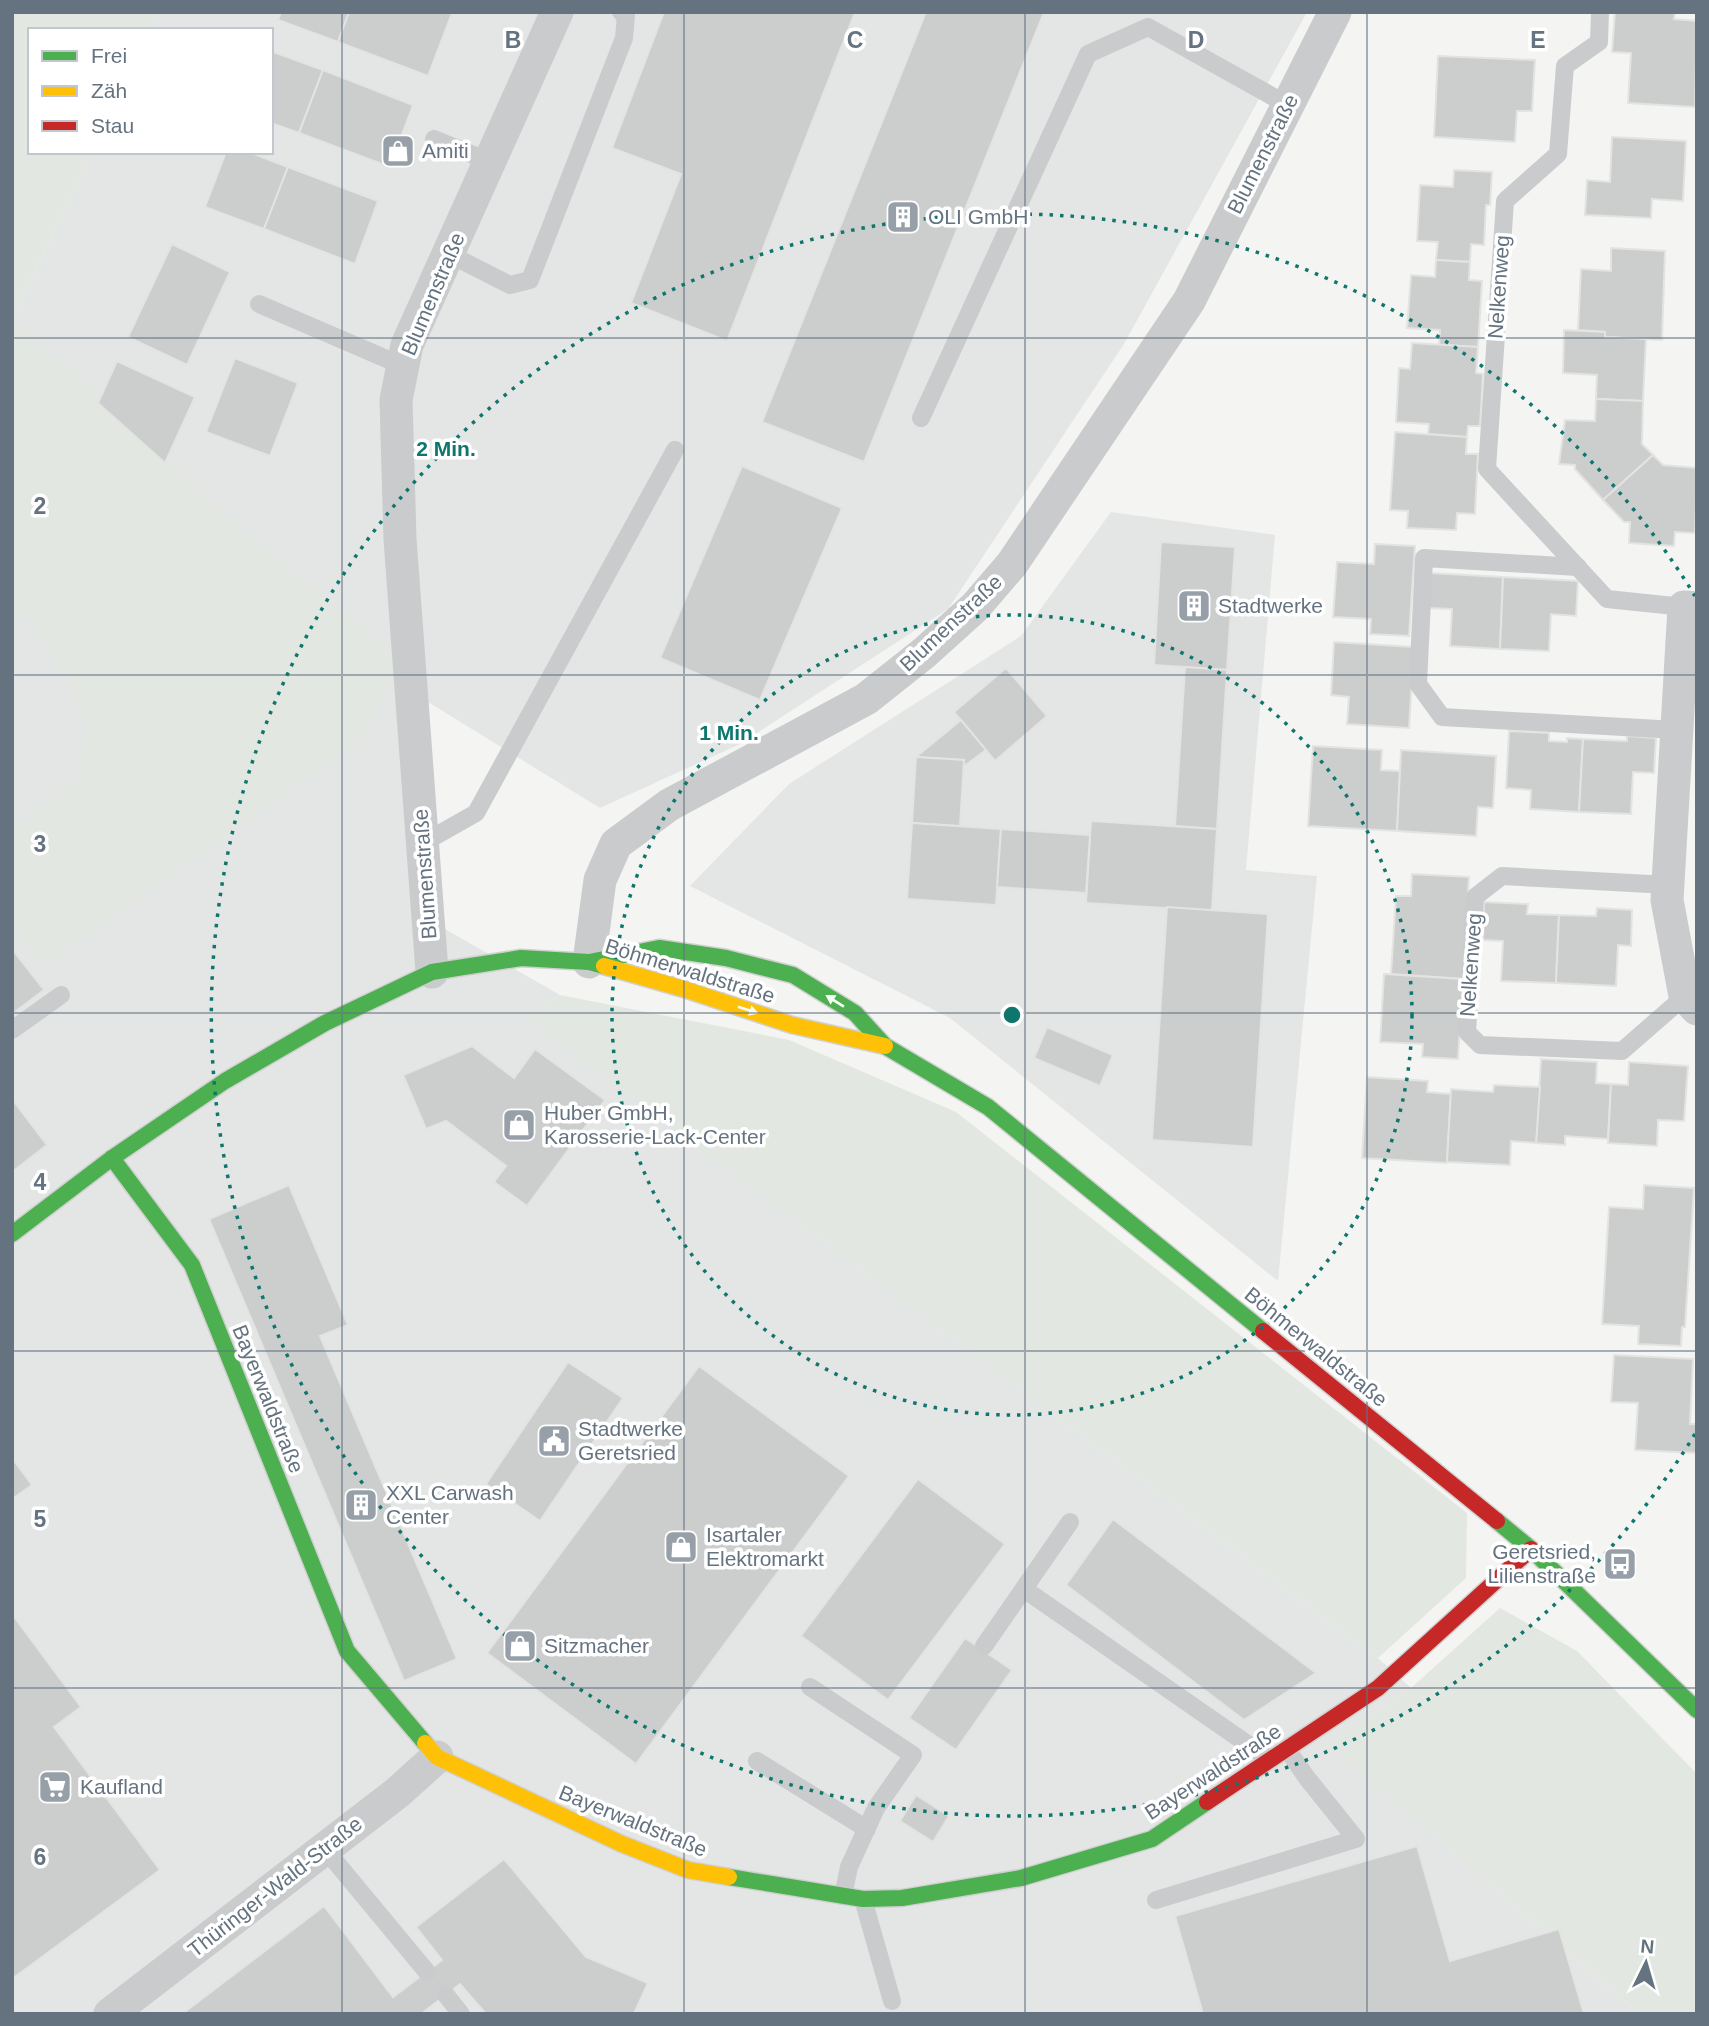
<svg xmlns="http://www.w3.org/2000/svg" width="1709" height="2026" font-family="Arial,sans-serif">
<style>
.built{fill:#e4e5e5}
.green{fill:#e3e7e1}
.building{fill:#cccdcd;stroke:#e3e3e2;stroke-width:2}
.lines{fill:none;stroke-linecap:round;stroke-linejoin:round}
.fast-casing{stroke:#d0d0d0;stroke-width:19}
.slow-casing{stroke:#d0d0d0;stroke-width:19}
.jam-casing{stroke:#d0d0d0;stroke-width:19}
.lane{stroke:#cacbcc;stroke-width:18}
.street{stroke:#cacbcc;stroke-width:33}
.fast{stroke:#4caf50;stroke-width:16}
.slow{stroke:#ffc107;stroke-width:16}
.jam{stroke:#c62828;stroke-width:16}
.oneway{fill:#f6fbf6}
.grid{fill:none;stroke:#657381;stroke-width:2;stroke-opacity:0.55}
.ring{fill:none;stroke:#0f766e;stroke-width:3.5;stroke-dasharray:3.5 7}
.labels{text-anchor:middle;stroke-width:7;stroke-linejoin:round;paint-order:stroke}
.poi-label{font-size:21px;fill:#657381;stroke:#fff;text-anchor:start}
.street-label{font-size:21px;fill:#657381;stroke:#fff}
.grid-label{font-size:23px;text-anchor:middle;font-weight:bold;fill:#657381;stroke:#fff;stroke-width:7;stroke-linejoin:round;paint-order:stroke}
.centre{fill:#0f766e;stroke:#fff;stroke-width:3.5}
.ring-label{font-size:21px;text-anchor:middle;font-weight:bold;fill:#0f766e;stroke:#fff;stroke-width:7;stroke-linejoin:round;paint-order:stroke}
</style>
<rect width="100%" height="100%" fill="#f4f4f2"/>
<!-- built -->
<g class="built">
<polygon points="156,12 1307,12 1124,344 948,609 740,744 600,808 402,686 412,910 560,995 528,1019 1378,1658 1411,1688 1331,1745 1640,2014 12,2014 12,616 136,520 12,320 91,152 271,152 271,30 148,30"/>
<polygon points="1111,512 1275,535 1246,870 1317,876 1278,1281 950,1018 690,886 789,784 1021,636"/>
</g>
<!-- green -->
<g class="green">
<polygon points="12,12 156,12 148,30 30,30 30,152 91,152 12,320"/>
<polygon points="12,321 67,367 225,516 401,661 359,740 43,967 12,925 12,830 79,778 86,723 64,672 22,609 12,616"/>
<polygon points="560,995 789,1040 956,1112 1467,1513 1466,1578 1378,1658 527,1019"/>
<polygon points="1500,1608 1577,1651 1697,1774 1697,2014 1640,2014 1330,1745 1411,1688"/>
</g>
<!-- building -->
<g class="building">
<polygon points="281,12 349,12 338,42 278,20"/>
<polygon points="349,12 449,12 452,13 428,76 338,42"/>
<polygon points="664,12 855,12 727,341 631,303 681,174 612,148"/>
<polygon points="926,12 1044,12 864,462 762,422"/>
<polygon points="1615,12 1675,12 1674,19 1697,21 1695,107 1628,103 1631,53 1612,52"/>
<polygon points="271,51 323,70 299,133 271,123"/>
<polygon points="1438,56 1535,60 1532,111 1517,111 1515,142 1434,137"/>
<polygon points="323,70 413,105 390,167 299,133"/>
<polygon points="1612,137 1686,141 1683,201 1652,199 1651,218 1585,215 1587,180 1610,182"/>
<polygon points="226,152 249,152 288,167 264,229 205,207"/>
<polygon points="288,167 378,201 355,264 264,229"/>
<polygon points="1454,170 1492,172 1490,205 1486,205 1484,245 1471,244 1470,262 1436,260 1438,242 1417,241 1420,185 1453,187"/>
<polygon points="172,244 230,272 187,365 128,337"/>
<polygon points="1611,248 1665,251 1662,340 1605,337 1605,332 1578,330 1581,269 1611,271"/>
<polygon points="1436,260 1470,262 1469,280 1482,281 1478,347 1439,345 1440,330 1407,328 1411,275 1435,277"/>
<polygon points="1564,330 1605,332 1605,337 1646,339 1643,401 1596,399 1597,375 1563,373"/>
<polygon points="1412,343 1478,347 1476,373 1483,374 1480,426 1468,426 1467,437 1428,434 1429,424 1396,422 1399,368 1410,369"/>
<polygon points="235,358 298,383 270,456 206,432"/>
<polygon points="117,361 195,397 165,463 98,403"/>
<polygon points="1596,399 1643,401 1642,444 1653,455 1603,500 1575,469 1575,465 1559,464 1565,420 1595,421"/>
<polygon points="1395,432 1467,437 1466,454 1478,454 1475,514 1457,513 1456,530 1407,528 1408,511 1390,510"/>
<polygon points="1653,455 1663,465 1697,468 1695,533 1675,532 1674,546 1629,543 1630,522 1624,522 1603,500"/>
<polygon points="742,466 842,508 760,700 660,658"/>
<polygon points="1161,542 1235,547 1227,670 1154,665"/>
<polygon points="1375,544 1415,546 1409,636 1370,634 1371,619 1333,617 1337,562 1374,564"/>
<polygon points="1429,573 1503,577 1500,649 1450,646 1452,609 1427,608"/>
<polygon points="1503,577 1578,581 1576,616 1551,614 1549,651 1500,649"/>
<polygon points="1334,642 1414,647 1409,728 1347,724 1349,697 1331,695"/>
<polygon points="1185,667 1227,670 1217,829 1175,826"/>
<polygon points="1006,668 1047,716 995,761 954,712"/>
<polygon points="961,720 986,750 963,767 964,760 916,757"/>
<polygon points="1509,731 1549,733 1549,741 1567,742 1567,738 1583,739 1579,812 1530,809 1531,790 1506,788"/>
<polygon points="1627,736 1656,738 1654,773 1633,772 1631,814 1579,812 1583,739 1627,741"/>
<polygon points="1313,746 1382,750 1381,770 1400,771 1397,831 1308,826"/>
<polygon points="1401,750 1496,756 1493,808 1478,807 1476,836 1397,831"/>
<polygon points="916,757 964,760 960,826 912,823"/>
<polygon points="1091,821 1217,829 1212,911 1086,903"/>
<polygon points="912,823 1001,829 996,905 907,899"/>
<polygon points="1001,829 1090,835 1086,893 997,887"/>
<polygon points="1412,874 1469,877 1463,979 1391,974 1396,896 1411,896"/>
<polygon points="1484,902 1528,904 1527,914 1559,915 1556,983 1501,981 1503,941 1483,940"/>
<polygon points="1167,907 1268,914 1253,1147 1152,1140"/>
<polygon points="1597,908 1632,910 1631,946 1618,945 1616,986 1556,983 1559,915 1596,916"/>
<polygon points="12,949 44,990 12,1014"/>
<polygon points="1384,974 1463,979 1458,1059 1422,1057 1423,1044 1380,1042"/>
<polygon points="1047,1027 1113,1055 1100,1086 1034,1058"/>
<polygon points="472,1046 514,1078 535,1049 605,1100 527,1206 494,1182 506,1166 446,1121 426,1129 403,1075"/>
<polygon points="1541,1059 1597,1062 1596,1083 1611,1084 1608,1139 1565,1136 1565,1145 1536,1143"/>
<polygon points="1629,1062 1688,1066 1684,1121 1658,1120 1657,1146 1608,1143 1611,1084 1628,1085"/>
<polygon points="1367,1077 1428,1081 1427,1092 1451,1094 1447,1163 1362,1158"/>
<polygon points="1494,1085 1540,1087 1536,1143 1511,1141 1510,1165 1447,1162 1451,1089 1493,1092"/>
<polygon points="12,1099 47,1145 12,1172"/>
<polygon points="289,1185 348,1325 320,1336 457,1659 404,1681 209,1219"/>
<polygon points="1644,1185 1694,1188 1685,1327 1682,1327 1681,1346 1638,1344 1639,1326 1602,1324 1609,1207 1643,1209"/>
<polygon points="1614,1355 1693,1359 1690,1424 1697,1424 1697,1453 1635,1450 1638,1403 1611,1402"/>
<polygon points="568,1362 623,1398 540,1521 486,1484"/>
<polygon points="699,1366 849,1476 636,1764 487,1653"/>
<polygon points="12,1458 32,1485 12,1499"/>
<polygon points="918,1479 1005,1544 888,1700 801,1636"/>
<polygon points="1113,1519 1316,1673 1244,1720 1066,1585"/>
<polygon points="12,1614 81,1707 54,1727 160,1870 12,1979"/>
<polygon points="965,1638 1012,1670 956,1750 909,1718"/>
<polygon points="916,1795 949,1816 933,1842 900,1821"/>
<polygon points="1417,1846 1450,1961 1559,1929 1584,2014 1203,2014 1175,1916"/>
<polygon points="504,1859 586,1957 648,1983 634,2014 486,2014 460,1984 421,2014 182,2014 324,1906 393,1997 442,1960 416,1927"/>
</g>
<g class="lines">
<defs>
<g id="fast">
<polyline points="589,962 659,948 726,958 793,975 855,1013 885,1046 988,1107 1263,1331"/>
<polyline points="112,1158 192,1265 347,1651 425,1743"/>
<polyline points="12,1234 112,1158 225,1081 325,1023 432,972 521,958 589,962 604,966"/>
<polyline points="1497,1521 1531,1549 1697,1710"/>
<polyline points="729,1877 863,1899 902,1898 1021,1878 1152,1839 1207,1802"/>
</g>
<g id="slow">
<polyline points="604,966 684,989 792,1025 885,1046"/>
<polyline points="425,1743 437,1757 622,1844 688,1870 729,1877"/>
</g>
<g id="jam">
<polyline points="1263,1331 1497,1521"/>
<polyline points="1207,1802 1378,1688 1531,1549"/>
</g>
</defs>
<!-- fast casing -->
<use href="#fast" class="fast-casing"/>
<!-- slow casing -->
<use href="#slow" class="slow-casing"/>
<!-- jam casing -->
<use href="#jam" class="jam-casing"/>
<!-- lane -->
<g class="lane">
<polyline points="1600,12 1599,42 1565,66 1558,154 1505,201 1487,469 1607,599 1684,607"/>
<polyline points="434,139 491,162"/>
<polyline points="449,254 510,285 530,280 624,38 626,15 621,12"/>
<polyline points="259,304 403,366"/>
<polyline points="921,418 1088,54 1148,27 1288,105"/>
<polyline points="1578,567 1424,558 1418,684 1442,717 1677,730"/>
<polyline points="423,843 476,813 675,450"/>
<polyline points="1668,885 1502,876 1475,897 1467,1032 1480,1045 1622,1051 1685,996"/>
<polyline points="12,1030 61,995"/>
<polyline points="1024,1589 1269,1759"/>
<polyline points="984,1646 1070,1522"/>
<polyline points="810,1687 913,1755 876,1808 849,1867 843,1896"/>
<polyline points="757,1761 867,1829"/>
<polyline points="324,1848 427,1972"/>
<polyline points="863,1899 892,2001"/>
<polyline points="1156,1900 1356,1839 1307,1778 1287,1749"/>
<polyline points="446,1995 461,2014"/>
</g>
<!-- street -->
<g class="street">
<polyline points="1697,608 1684,607 1667,900 1685,996 1697,1009"/>
<polyline points="589,962 600,880 616,844 669,805 866,699 924,653 975,607 1012,564 1189,301 1335,12"/>
<polyline points="432,972 400,539 396,400 407,345 557,12"/>
<polyline points="110,2014 397,1793 437,1757"/>
</g>
<!-- fast -->
<use href="#fast" class="fast"/>
<!-- slow -->
<use href="#slow" class="slow"/>
<!-- jam -->
<use href="#jam" class="jam"/>
</g>
<!-- one-way arrows -->
<defs><path id="oneway-solid" d="M-6-.8H1V-3.2L6.5 0L1 3.2V.8H-6Z" transform="scale(1.75)"/></defs>
<g class="oneway">
<use href="#oneway-solid" transform="translate(835 1001) rotate(-148)"/>
<use href="#oneway-solid" transform="translate(748 1010) rotate(18)"/>
</g>
<!-- grid -->
<path class="grid" d="M342 12V2014M684 12V2014M1025 12V2014M1367 12V2014M12 338H1697M12 675H1697M12 1013H1697M12 1351H1697M12 1688H1697"/>
<!-- distance rings -->
<g class="ring">
<circle cx="1012" cy="1015" r="400"/>
<path d="M1695 1434A801 801 0 1 1 1695 596"/>
</g>
<!-- icons -->
<defs>
<symbol id="shop-square" viewBox="-11 -11 22 22"><rect x="-9" y="-9" width="18" height="18" rx="4" fill="#97a0a9" stroke="#fff"/><path d="M-5-2.5h2.3a2.7 3.5 0 0 1 5.4 0H5L5.5 6h-11ZM-1.5-2.5h3a1.5 2.3 0 0 0-3 0Z" fill="#fff"/></symbol>
<symbol id="building-square" viewBox="-11 -11 22 22"><rect x="-9" y="-9" width="18" height="18" rx="4" fill="#97a0a9" stroke="#fff"/><path d="M-4-6H4V6H1V3H-1V6H-4ZM-2.5-4.3h1.7v1.8h-1.7ZM.8-4.3h1.7v1.8H.8ZM-2.5-1h1.7V.8h-1.7ZM.8-1h1.7V.8H.8Z" fill="#fff"/></symbol>
<symbol id="civic-square" viewBox="-11 -11 22 22"><rect x="-9" y="-9" width="18" height="18" rx="4" fill="#97a0a9" stroke="#fff"/><path d="M-.6-6.5H3V-4.5H.6V-3L4-1V1h2V6H-6V1h2V-1L-.6-3ZM-1.2 2.5V6h2.4V2.5Z" fill="#fff"/></symbol>
<symbol id="bus-square" viewBox="-11 -11 22 22"><rect x="-9" y="-9" width="18" height="18" rx="4" fill="#97a0a9" stroke="#fff"/><path d="M-5-6H5V4H4V6H2V4H-2V6H-4V4H-5ZM-3.5-4V0h7V-4ZM-3.5 1.2v1.5H-2V1.2ZM2 1.2v1.5H3.5V1.2Z" fill="#fff"/></symbol>
<symbol id="supermarket-square" viewBox="-11 -11 22 22"><rect x="-9" y="-9" width="18" height="18" rx="4" fill="#97a0a9" stroke="#fff"/><path d="M-6-5.5h2.5l.6 2H6L4.5 2H-2.5L-4.4-4H-6ZM-1.5 3.2a1.3 1.3 0 1 0 .1 0ZM3 3.2a1.3 1.3 0 1 0 .1 0Z" fill="#fff"/></symbol>
</defs>
<g fill-rule="evenodd">
<use href="#shop-square" x="379" y="132" width="38" height="38"/>
<use href="#building-square" x="884" y="198" width="38" height="38"/>
<use href="#building-square" x="1175" y="587" width="38" height="38"/>
<use href="#shop-square" x="500" y="1106" width="38" height="38"/>
<use href="#civic-square" x="535" y="1422" width="38" height="38"/>
<use href="#building-square" x="342" y="1486" width="38" height="38"/>
<use href="#shop-square" x="662" y="1528" width="38" height="38"/>
<use href="#bus-square" x="1601" y="1545" width="38" height="38"/>
<use href="#shop-square" x="501" y="1627" width="38" height="38"/>
<use href="#supermarket-square" x="36" y="1768" width="38" height="38"/>
</g>
<g class="labels">
<!-- poi labels -->
<g class="poi-label">
<text x="422" y="158">Amiti</text>
<text x="928" y="224">OLI GmbH</text>
<text x="1218" y="613">Stadtwerke</text>
<text x="544" y="1120">Huber GmbH,<tspan x="544" dy="24">Karosserie-Lack-Center</tspan></text>
<text x="578" y="1436">Stadtwerke<tspan x="578" dy="24">Geretsried</tspan></text>
<text x="386" y="1500">XXL Carwash<tspan x="386" dy="24">Center</tspan></text>
<text x="706" y="1542">Isartaler<tspan x="706" dy="24">Elektromarkt</tspan></text>
<text x="1596" y="1559" text-anchor="end">Geretsried,<tspan x="1596" dy="24">Lilienstraße</tspan></text>
<text x="544" y="1653">Sitzmacher</text>
<text x="80" y="1794">Kaufland</text>
</g>
<!-- street labels -->
<g class="street-label">
<text transform="translate(1263 154) rotate(-63)" y="7">Blumenstraße</text>
<text transform="translate(1499 287) rotate(-86)" y="7">Nelkenweg</text>
<text transform="translate(433 294) rotate(-67)" y="7">Blumenstraße</text>
<text transform="translate(951 623) rotate(-43)" y="7">Blumenstraße</text>
<text transform="translate(425 874) rotate(-94)" y="7">Blumenstraße</text>
<text transform="translate(1471 965) rotate(-86)" y="7">Nelkenweg</text>
<text transform="translate(690 971) rotate(17)" y="7">Böhmerwaldstraße</text>
<text transform="translate(1316 1347) rotate(39)" y="7">Böhmerwaldstraße</text>
<text transform="translate(268 1399) rotate(68)" y="7">Bayerwaldstraße</text>
<text transform="translate(1213 1772) rotate(-33)" y="7">Bayerwaldstraße</text>
<text transform="translate(633 1821) rotate(22)" y="7">Bayerwaldstraße</text>
<text transform="translate(275 1887) rotate(-38)" y="7">Thüringer-Wald-Straße</text>
</g>
</g>
<g class="grid-label">
<text x="513" y="48">B</text>
<text x="855" y="48">C</text>
<text x="1196" y="48">D</text>
<text x="1538" y="48">E</text>
<text x="40" y="514">2</text>
<text x="40" y="852">3</text>
<text x="40" y="1190">4</text>
<text x="40" y="1527">5</text>
<text x="40" y="1865">6</text>
</g>
<circle cx="1012" cy="1015" r="10" class="centre"/>
<g class="ring-label">
<text x="446" y="456">2 Min.</text>
<text x="729" y="740">1 Min.</text>
</g>
<!-- border -->
<rect width="1709" height="2026" fill="none" stroke="#657381" stroke-width="28"/>
<!-- legend -->
<rect x="28" y="28" width="245" height="126" fill="#ffffff" stroke="#c1c7cd" stroke-width="2"/>
<rect x="42" y="51" width="35" height="10" fill="#4caf50" stroke="#c1c7cd" stroke-width="2"/>
<text x="91" y="63" font-size="21" fill="#657381">Frei</text>
<rect x="42" y="86" width="35" height="10" fill="#ffc107" stroke="#c1c7cd" stroke-width="2"/>
<text x="91" y="98" font-size="21" fill="#657381">Zäh</text>
<rect x="42" y="121" width="35" height="10" fill="#c62828" stroke="#c1c7cd" stroke-width="2"/>
<text x="91" y="133" font-size="21" fill="#657381">Stau</text>
<!-- north arrow -->
<g transform="translate(1646 1963) rotate(5)" stroke="#ffffff" stroke-width="5" paint-order="stroke">
<path d="M0-5L12 26L0 18L-12 26Z" fill="#657381"/>
<text y="-10" font-size="19" font-weight="bold" text-anchor="middle" fill="#657381">N</text>
</g>
</svg>
